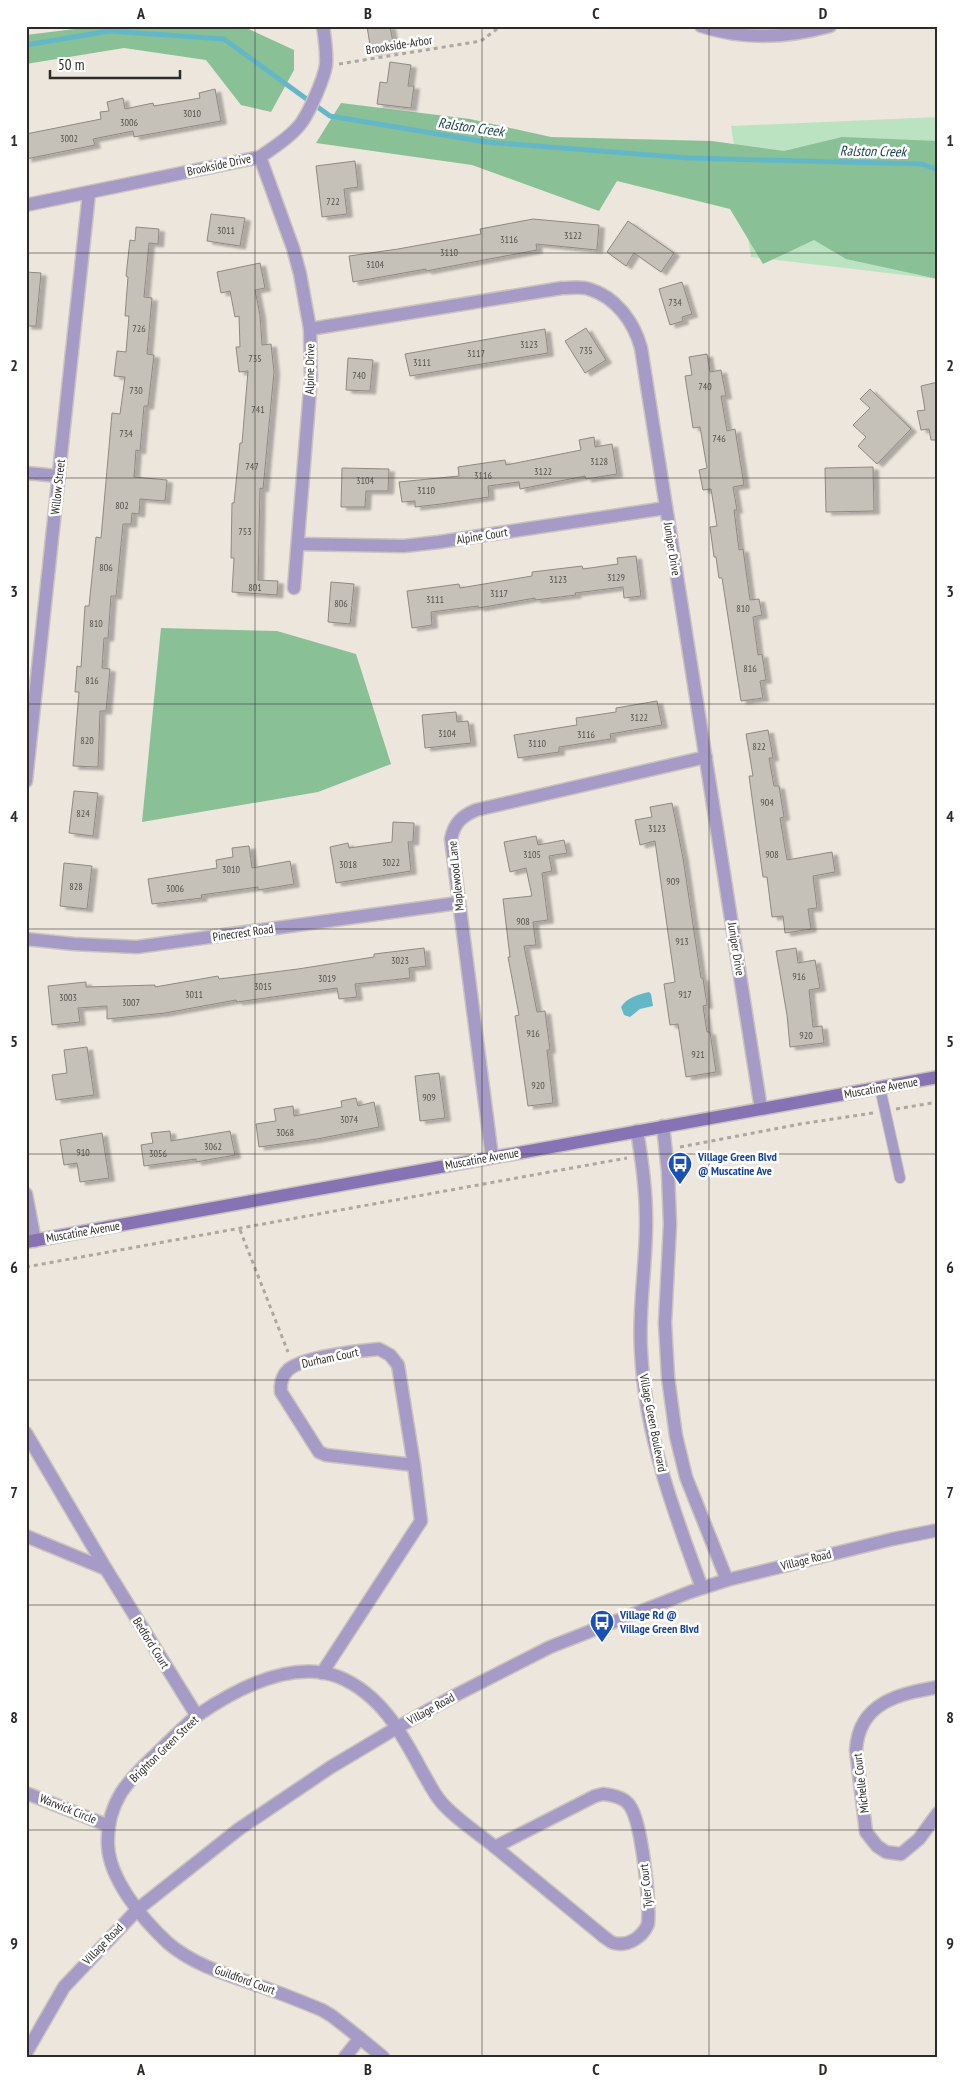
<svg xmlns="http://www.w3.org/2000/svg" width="964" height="2083" font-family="'PT Sans Narrow',sans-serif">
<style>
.green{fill:#bbe3c2}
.forest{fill:#8ac095}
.water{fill:#64b7c7}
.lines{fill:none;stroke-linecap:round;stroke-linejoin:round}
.stream{stroke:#64b7c7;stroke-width:5}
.building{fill:#c6c1b8;stroke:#8e8981;filter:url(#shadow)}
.lane-casing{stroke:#cac4bc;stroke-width:12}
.street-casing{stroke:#cac4bc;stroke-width:15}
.secondary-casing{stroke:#cac4bc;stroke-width:15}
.path{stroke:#aca7a0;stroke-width:3;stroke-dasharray:4 4;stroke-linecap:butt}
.lane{stroke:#a69ac6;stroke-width:10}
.street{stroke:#a69ac6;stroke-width:12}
.secondary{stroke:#8773b3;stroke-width:12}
.grid{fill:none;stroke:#2d2b28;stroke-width:1;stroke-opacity:0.55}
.labels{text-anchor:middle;stroke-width:5;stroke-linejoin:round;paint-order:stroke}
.number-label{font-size:10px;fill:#53504c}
.street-label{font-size:12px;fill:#2d2b28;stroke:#fff}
.transit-label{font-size:12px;font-weight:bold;fill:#164399;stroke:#fff;text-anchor:start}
.water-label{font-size:14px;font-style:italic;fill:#163d44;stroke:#fff}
.neatline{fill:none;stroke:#2d2b28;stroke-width:2}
.grid-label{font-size:16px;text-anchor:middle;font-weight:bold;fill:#2d2b28}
</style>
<defs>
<filter id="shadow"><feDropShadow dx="5.5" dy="3" stdDeviation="1" flood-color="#0004"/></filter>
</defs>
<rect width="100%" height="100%" fill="#ece6dd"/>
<!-- green -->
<polygon class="green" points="938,117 938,279 751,257 731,126"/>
<!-- forest -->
<g class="forest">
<polygon points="242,26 294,50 294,70 271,112 241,105 206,60 124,48 26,64 26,35 91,27"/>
<polygon points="341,103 470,119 551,137 712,141 784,151 842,137 938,141 938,279 846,259 814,240 763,264 730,209 617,181 599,211 472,165 316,143"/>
<polygon points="161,628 277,631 356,654 391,764 318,792 142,822"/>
</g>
<!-- water -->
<path class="water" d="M649 992 651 994 653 1006 640 1009 630 1017 624 1015 621 1007C628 997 637 995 649 992Z"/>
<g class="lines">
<!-- stream -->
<polyline class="stream" points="26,45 109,31 224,39 330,116 486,142 689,158 922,164 938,170"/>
</g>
<!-- building -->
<g class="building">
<polygon points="367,26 390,26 394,48 371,52"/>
<polygon points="390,62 411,65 408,86 414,86 411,108 377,104 380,82 387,83"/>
<polygon points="215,89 221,121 134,137 133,131 93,139 95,145 26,159 26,134 101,119 100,112 109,111 107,102 123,98 125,109 153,103 154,106 200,98 199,93"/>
<polygon points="355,161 358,187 344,189 347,214 322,217 316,166"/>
<polygon points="211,214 245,218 240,246 207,241"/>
<polygon points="533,219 599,225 597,250 536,244 537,250 426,271 426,269 353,282 349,256 398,249 481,234 480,229"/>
<polygon points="628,221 674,253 661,272 634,253 626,266 607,252"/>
<polygon points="136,227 159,229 158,244 149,243 144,297 152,298 147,354 154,355 148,406 144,406 140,451 136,450 134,477 167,480 165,501 140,499 139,514 132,513 131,524 123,524 116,596 111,596 108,638 104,638 102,668 110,669 106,711 100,711 98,767 73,766 79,692 75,692 77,666 81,667 85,606 89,606 96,537 101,538 112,413 120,414 125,377 114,376 117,351 126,352 129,316 125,316 128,277 126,276 130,240 135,241"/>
<polygon points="260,263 265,288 255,290 260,315 262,345 271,344 274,372 263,489 260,488 258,580 278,581 277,595 232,592 234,558 231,558 232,503 234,503 240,443 242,443 248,371 239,372 236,347 240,347 239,316 235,317 230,291 221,293 217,272"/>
<polygon points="26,272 41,273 36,326 26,326"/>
<polygon points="682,282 692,314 682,317 683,321 670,325 659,289"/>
<polygon points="586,328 606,360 585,373 565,341"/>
<polygon points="545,329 548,353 410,376 405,354"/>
<polygon points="707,354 710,372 721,370 726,396 721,396 727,431 735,429 744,485 733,487 737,510 734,510 739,550 743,549 750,600 759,599 762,615 753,617 758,655 762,654 766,680 760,681 763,698 741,701 722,578 719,578 716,557 714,557 710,527 717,526 711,489 703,490 699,470 707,468 700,427 693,428 685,376 692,375 689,357"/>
<polygon points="348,358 373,360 370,391 346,390"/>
<polygon points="938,382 938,440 931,440 929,429 921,430 917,411 925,410 921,386"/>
<polygon points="870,389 911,429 877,464 858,446 866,437 853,425 870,408 860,399"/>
<polygon points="594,437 595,447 612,444 617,474 586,479 585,476 520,489 519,482 488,486 489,497 441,504 415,507 415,501 402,502 399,482 459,476 458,467 505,460 506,465 581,450 579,440"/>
<polygon points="873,467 874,511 826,512 825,468"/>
<polygon points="342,468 389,469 388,491 366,491 365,507 341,507"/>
<polygon points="636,556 641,596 624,598 623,587 575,593 576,595 535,600 535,598 479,608 478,606 431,612 432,625 412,628 407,591 459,584 460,588 532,576 532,572 582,566 583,569 618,564 617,558"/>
<polygon points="331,582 354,584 350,624 328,622"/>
<polygon points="657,701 662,725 610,734 611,739 559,747 559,752 518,758 514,735 577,725 576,718 616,712 616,708"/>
<polygon points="456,712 457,722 468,721 471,743 425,748 422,715"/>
<polygon points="768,730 773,758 769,758 774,786 779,786 784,817 780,818 787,860 832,852 835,872 813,876 817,908 808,909 811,929 785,933 783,916 772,917 767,877 763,877 749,776 753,776 746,734"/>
<polygon points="74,791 98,793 93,836 69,833"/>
<polygon points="672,803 683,858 701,978 703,978 707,1005 703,1006 707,1032 710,1032 716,1072 686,1077 678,1024 670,1025 664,984 675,982 655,841 640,845 635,820 652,817 650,807"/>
<polygon points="393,822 414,823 413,842 408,842 411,871 336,883 330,847 348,843 349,848 392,842"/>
<polygon points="536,836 538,845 564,840 567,853 549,856 552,871 542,873 548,920 533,922 536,945 524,946 537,1012 545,1011 550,1050 547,1050 553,1103 528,1106 515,1016 519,1015 508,957 510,957 503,899 532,896 526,868 510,872 504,842"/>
<polygon points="249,846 252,868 290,861 294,884 258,890 258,887 201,895 202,898 152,904 148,879 217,868 216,860 233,857 232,848"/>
<polygon points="64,863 92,866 87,909 60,906"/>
<polygon points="424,948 426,966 409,968 410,978 355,984 357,997 339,999 337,988 237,1002 236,1000 165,1013 107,1019 107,1006 78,1008 80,1022 52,1025 48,986 86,982 86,987 155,985 155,987 218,976 219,979 298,969 374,957 374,954"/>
<polygon points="796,948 798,963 815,960 820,988 809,990 813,1027 822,1026 824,1043 790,1047 787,1015 776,951"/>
<polygon points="87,1047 94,1095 56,1100 52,1075 67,1073 64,1050"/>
<polygon points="439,1073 445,1118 420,1121 415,1076"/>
<polygon points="356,1098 358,1106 374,1102 379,1127 317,1139 259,1147 256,1124 276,1121 274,1109 293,1106 294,1116 342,1107 341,1101"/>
<polygon points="170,1131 171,1141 230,1131 235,1155 196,1162 196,1159 144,1166 141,1145 153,1143 151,1133"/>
<polygon points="102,1133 109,1178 80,1182 77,1163 64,1165 60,1140"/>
</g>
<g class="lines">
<defs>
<polyline id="lane" points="880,1088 900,1178"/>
<g id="street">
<path d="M701 26C743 40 787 38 830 26"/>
<polyline points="260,157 293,248 300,274 310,329 311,377 294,588"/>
<path d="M26 205 260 157C274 147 292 136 302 122 310 110 324 79 326 65 327 52 325 39 323 26"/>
<path d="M310 329 562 288C571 288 581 286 589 289 616 297 634 322 641 348L761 1109"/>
<polyline points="26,473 59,476"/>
<polyline points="298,544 404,546 439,542 666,508"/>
<polyline points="26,781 89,193"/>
<polyline points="26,939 74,944 137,947 458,903"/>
<polyline points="663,1126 668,1172 670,1224 665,1323 668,1377 676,1436 686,1477 727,1580"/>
<path d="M637 1131C642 1160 646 1189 646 1218 647 1262 638 1306 641 1351 645 1435 673 1510 702 1588"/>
<path d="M492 1157 451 839C454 823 462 816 476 810L706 757"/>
<polyline points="26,1194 35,1241"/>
<path d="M379 1349 390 1355 398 1365 414 1465 326 1455 319 1452 281 1392C280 1385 282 1376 288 1370 302 1357 358 1351 379 1349Z"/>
<polyline points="26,1433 106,1569 26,1536"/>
<polyline points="106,1569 197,1716"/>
<polyline points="322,1673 421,1521 414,1465"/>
<path d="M938 1687C899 1694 859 1702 856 1750L866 1832 877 1846 886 1852 901 1854 919 1839 938 1813"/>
<polyline points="26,1793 109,1826"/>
<path d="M603 1794C613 1795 625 1798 630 1806 642 1823 650 1903 648 1924 643 1936 629 1947 614 1943 610 1942 606 1938 603 1936L495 1847 595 1796Z"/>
<path d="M360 2038 332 2016 322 2010C305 2003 288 1996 271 1990 236 1977 197 1968 168 1943 143 1920 109 1879 108 1845 107 1827 112 1808 121 1793 131 1777 145 1765 158 1752 171 1740 184 1726 198 1715 236 1689 292 1659 339 1677 382 1695 402 1734 423 1773 428 1781 432 1790 438 1798 450 1815 478 1833 495 1847"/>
<polyline points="26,2053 64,1987 138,1909 239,1829 331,1767 398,1727 454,1696 550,1647 690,1592 727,1580 893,1539 938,1530"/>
<polyline points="345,2057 360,2038 383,2057"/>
</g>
<polyline id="secondary" points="26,1242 938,1077"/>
</defs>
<!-- lane casing -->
<use href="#lane" class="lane-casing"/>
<!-- street casing -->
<use href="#street" class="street-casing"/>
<!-- secondary casing -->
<use href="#secondary" class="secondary-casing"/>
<!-- path -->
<g class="path">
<polyline points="339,64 481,41 501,26"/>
<polyline points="896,1109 938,1102"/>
<polyline points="680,1147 800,1124 873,1113"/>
<polyline points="240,1230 288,1352"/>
<polyline points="26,1267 627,1158"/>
</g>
<!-- lane -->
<use href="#lane" class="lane"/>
<!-- street -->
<use href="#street" class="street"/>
<!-- secondary -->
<use href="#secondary" class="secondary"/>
</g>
<!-- grid -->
<path class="grid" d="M255 26V2057M482 26V2057M709 26V2057M26 253H938M26 478H938M26 704H938M26 929H938M26 1154H938M26 1380H938M26 1605H938M26 1830H938"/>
<!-- icons -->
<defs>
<symbol id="bus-pin" viewBox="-11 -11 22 30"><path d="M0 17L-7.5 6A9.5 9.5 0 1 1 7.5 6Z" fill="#1a4fb4" stroke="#fff"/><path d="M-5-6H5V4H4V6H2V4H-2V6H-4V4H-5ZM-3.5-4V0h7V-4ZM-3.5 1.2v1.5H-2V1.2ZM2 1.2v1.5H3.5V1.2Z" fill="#fff"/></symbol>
</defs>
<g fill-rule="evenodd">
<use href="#bus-pin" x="666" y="1150" width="28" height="38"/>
<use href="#bus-pin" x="588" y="1608" width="28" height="38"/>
</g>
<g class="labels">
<!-- number labels -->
<g class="number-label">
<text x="192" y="117">3010</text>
<text x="129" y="126">3006</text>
<text x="69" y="142">3002</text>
<text x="333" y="205">722</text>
<text x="226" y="234">3011</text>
<text x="573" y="239">3122</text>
<text x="509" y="243">3116</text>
<text x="449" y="256">3110</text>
<text x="375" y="268">3104</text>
<text x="675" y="306">734</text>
<text x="139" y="332">726</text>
<text x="529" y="348">3123</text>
<text x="586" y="354">735</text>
<text x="476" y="357">3117</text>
<text x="255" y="362">735</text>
<text x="422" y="366">3111</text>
<text x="359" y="379">740</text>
<text x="705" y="390">740</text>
<text x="136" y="394">730</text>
<text x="258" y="413">741</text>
<text x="126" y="437">734</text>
<text x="719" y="442">746</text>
<text x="599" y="465">3128</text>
<text x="252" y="470">747</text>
<text x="543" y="475">3122</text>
<text x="483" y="479">3116</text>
<text x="365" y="484">3104</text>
<text x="426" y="494">3110</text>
<text x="122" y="509">802</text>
<text x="245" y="535">753</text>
<text x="106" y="571">806</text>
<text x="616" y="581">3129</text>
<text x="558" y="583">3123</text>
<text x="255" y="591">801</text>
<text x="499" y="597">3117</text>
<text x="435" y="603">3111</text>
<text x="341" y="607">806</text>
<text x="743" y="612">810</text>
<text x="96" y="627">810</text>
<text x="750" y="672">816</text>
<text x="92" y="684">816</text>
<text x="639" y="721">3122</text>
<text x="447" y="737">3104</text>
<text x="586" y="738">3116</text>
<text x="87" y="744">820</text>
<text x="537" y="747">3110</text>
<text x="759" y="750">822</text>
<text x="767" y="806">904</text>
<text x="83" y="817">824</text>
<text x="657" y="832">3123</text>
<text x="532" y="858">3105</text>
<text x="772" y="858">908</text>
<text x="391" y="866">3022</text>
<text x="348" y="868">3018</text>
<text x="231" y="873">3010</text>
<text x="673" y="885">909</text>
<text x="76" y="890">828</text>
<text x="175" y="892">3006</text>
<text x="523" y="925">908</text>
<text x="682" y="945">913</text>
<text x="400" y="964">3023</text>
<text x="799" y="980">916</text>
<text x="327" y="982">3019</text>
<text x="263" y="990">3015</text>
<text x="194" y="998">3011</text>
<text x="685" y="998">917</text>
<text x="68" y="1001">3003</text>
<text x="131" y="1006">3007</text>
<text x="533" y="1037">916</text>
<text x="806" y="1039">920</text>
<text x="698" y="1058">921</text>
<text x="538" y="1089">920</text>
<text x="429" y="1101">909</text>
<text x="349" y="1123">3074</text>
<text x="285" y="1136">3068</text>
<text x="213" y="1150">3062</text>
<text x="83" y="1156">910</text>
<text x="158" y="1157">3056</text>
</g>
<!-- street labels -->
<g class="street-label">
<text transform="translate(399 45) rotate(-9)" y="4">Brookside-Arbor</text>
<text transform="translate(219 165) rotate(-12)" y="4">Brookside Drive</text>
<text transform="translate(310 369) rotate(-89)" y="4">Alpine Drive</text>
<text transform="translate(58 487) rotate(-84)" y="4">Willow Street</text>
<text transform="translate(482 536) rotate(-9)" y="4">Alpine Court</text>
<text transform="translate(672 549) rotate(81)" y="4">Juniper Drive</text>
<text transform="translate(456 876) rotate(-96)" y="4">Maplewood Lane</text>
<text transform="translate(243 933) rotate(-8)" y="4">Pinecrest Road</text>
<text transform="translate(736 949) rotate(81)" y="4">Juniper Drive</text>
<text transform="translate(881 1088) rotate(-10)" y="4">Muscatine Avenue</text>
<text transform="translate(482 1159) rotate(-10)" y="4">Muscatine Avenue</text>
<text transform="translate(83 1232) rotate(-10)" y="4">Muscatine Avenue</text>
<text transform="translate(330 1358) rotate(-12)" y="4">Durham Court</text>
<text transform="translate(653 1423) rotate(79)" y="4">Village Green Boulevard</text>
<text transform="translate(806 1560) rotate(-14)" y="4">Village Road</text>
<text transform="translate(151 1643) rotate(58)" y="4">Bedford Court</text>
<text transform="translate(431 1709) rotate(-29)" y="4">Village Road</text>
<text transform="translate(164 1749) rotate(-44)" y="4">Brighton Green Street</text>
<text transform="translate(861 1783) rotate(-97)" y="4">Michelle Court</text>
<text transform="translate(68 1809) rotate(22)" y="4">Warwick Circle</text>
<text transform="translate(646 1886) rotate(-96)" y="4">Tyler Court</text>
<text transform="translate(103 1944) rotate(-46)" y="4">Village Road</text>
<text transform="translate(245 1980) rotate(20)" y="4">Guildford Court</text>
</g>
<!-- transit labels -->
<g class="transit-label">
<text x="698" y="1161">Village Green Blvd<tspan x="698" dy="14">@ Muscatine Ave</tspan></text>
<text x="620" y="1619">Village Rd @<tspan x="620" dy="14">Village Green Blvd</tspan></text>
</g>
<!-- water labels -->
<g class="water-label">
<text transform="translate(471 127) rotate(8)" y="5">Ralston Creek</text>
<text transform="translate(873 151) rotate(1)" y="5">Ralston Creek</text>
</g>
</g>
<!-- border -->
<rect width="964" height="2083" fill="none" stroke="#ffffff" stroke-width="55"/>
<!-- scale -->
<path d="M50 70v8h130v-8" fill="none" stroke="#2d2b28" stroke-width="2.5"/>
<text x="58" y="70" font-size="15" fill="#2d2b28" stroke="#ffffff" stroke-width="4" paint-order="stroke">50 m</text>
<rect x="28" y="28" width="908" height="2028" class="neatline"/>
<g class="grid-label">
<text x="141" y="19">A</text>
<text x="368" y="19">B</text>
<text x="596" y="19">C</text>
<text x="823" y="19">D</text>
<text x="14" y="146">1</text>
<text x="950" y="146">1</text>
<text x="14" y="371">2</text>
<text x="950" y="371">2</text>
<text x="14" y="597">3</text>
<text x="950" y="597">3</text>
<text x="14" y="822">4</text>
<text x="950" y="822">4</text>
<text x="14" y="1047">5</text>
<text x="950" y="1047">5</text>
<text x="14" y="1273">6</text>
<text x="950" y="1273">6</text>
<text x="14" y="1498">7</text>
<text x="950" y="1498">7</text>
<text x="14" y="1723">8</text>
<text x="950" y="1723">8</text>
<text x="14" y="1949">9</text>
<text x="950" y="1949">9</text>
<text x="141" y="2075">A</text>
<text x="368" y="2075">B</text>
<text x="596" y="2075">C</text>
<text x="823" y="2075">D</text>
</g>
</svg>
